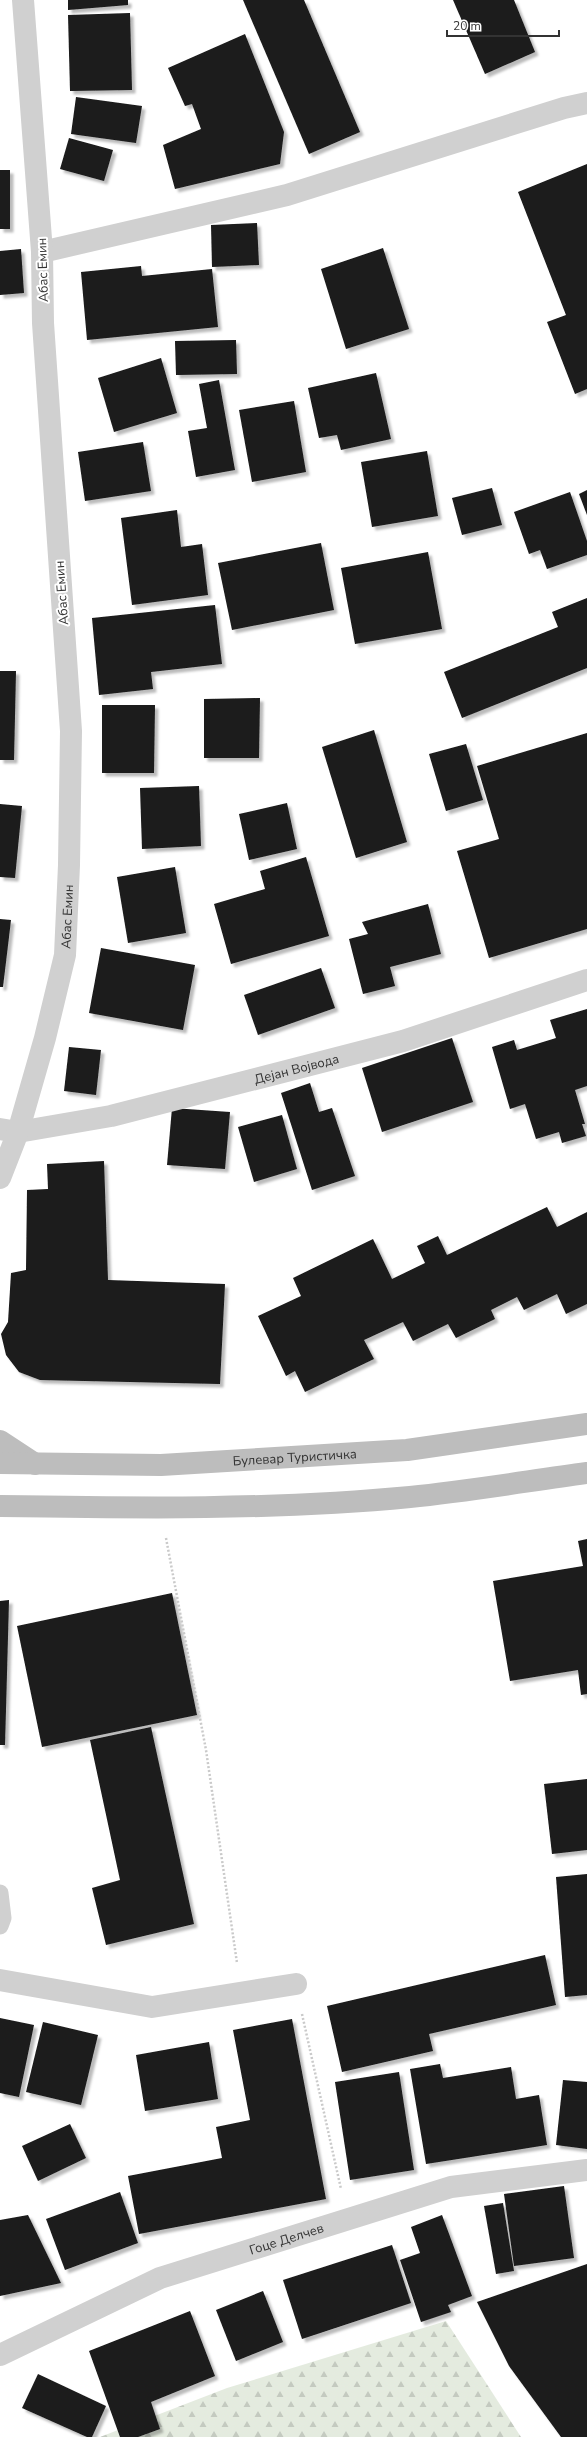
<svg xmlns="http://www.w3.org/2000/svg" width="587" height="2437" font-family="'Nunito Sans',sans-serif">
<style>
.forest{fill:url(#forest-firs)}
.building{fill:#1a1a1a;filter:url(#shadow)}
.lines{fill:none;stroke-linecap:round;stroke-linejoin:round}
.path{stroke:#cacaca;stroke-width:2.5;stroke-dasharray:2 2;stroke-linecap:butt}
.service{stroke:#d0d0d0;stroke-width:17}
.pedestrian{stroke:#d0d0d0;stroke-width:22}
.minor{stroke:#d0d0d0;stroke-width:22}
.secondary{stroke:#bdbdbd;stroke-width:22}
.labels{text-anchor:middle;stroke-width:4;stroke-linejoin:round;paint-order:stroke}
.street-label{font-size:13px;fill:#333;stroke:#fff}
</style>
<defs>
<pattern id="forest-firs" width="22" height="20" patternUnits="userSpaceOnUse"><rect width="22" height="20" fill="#e4ebdf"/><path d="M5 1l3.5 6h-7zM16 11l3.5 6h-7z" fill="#c4cac0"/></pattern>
<filter id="shadow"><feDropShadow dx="3.5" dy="3.5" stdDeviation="1" flood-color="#0004"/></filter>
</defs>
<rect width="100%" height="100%" fill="#fff"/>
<!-- forest -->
<polygon class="forest" points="446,2321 521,2437 100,2437 227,2388"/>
<!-- building -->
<g class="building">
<polygon points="68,0 128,0 128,5 68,10"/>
<polygon points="243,0 304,0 360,132 309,154"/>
<polygon points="453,0 514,0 535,52 485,74"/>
<polygon points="130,13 132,90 70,91 68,15"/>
<polygon points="245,34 284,132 280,164 175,189 163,145 201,129 192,104 185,106 168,68"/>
<polygon points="76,97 142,106 136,143 71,134"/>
<polygon points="69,138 113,150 104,181 60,169"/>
<polygon points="587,164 587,389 575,394 547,322 566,315 518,192"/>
<rect x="0" y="170" width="10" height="59"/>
<polygon points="257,223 259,265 212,267 211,225"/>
<polygon points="383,248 409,329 346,349 321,269"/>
<polygon points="21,249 24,293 0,295 0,251"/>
<polygon points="141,266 142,276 212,269 218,327 87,340 81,272"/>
<polygon points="236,340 237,374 176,375 175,341"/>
<polygon points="161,358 177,413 114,432 98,378"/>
<polygon points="376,373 391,439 341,450 337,435 319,438 308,388"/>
<polygon points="219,380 235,470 196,477 188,431 207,428 199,384"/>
<polygon points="294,401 306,472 252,482 239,410"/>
<polygon points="143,442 151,491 85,501 78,452"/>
<polygon points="427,451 438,516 372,527 361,462"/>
<polygon points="492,488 502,525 462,535 452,498"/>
<polygon points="587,490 587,515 579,494"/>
<polygon points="570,492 587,541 587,555 547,569 540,550 529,554 514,512"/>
<polygon points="177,510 181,547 202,544 208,595 132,605 121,518"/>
<polygon points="321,543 334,610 232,630 218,563"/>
<polygon points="428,552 442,629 355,644 341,568"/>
<polygon points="587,598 587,668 462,718 444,672 558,627 552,612"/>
<polygon points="215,605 222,664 151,672 153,689 99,695 92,618"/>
<polygon points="0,671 16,671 14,760 0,760"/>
<polygon points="260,698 259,758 204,758 204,699"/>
<polygon points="102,705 155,705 154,773 102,773"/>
<polygon points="374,730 407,842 356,858 322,747"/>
<polygon points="587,733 587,929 489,958 457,851 499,839 477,766"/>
<polygon points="466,744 483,800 446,811 429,754"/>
<polygon points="199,786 201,846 142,849 140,788"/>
<polygon points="287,803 297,849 249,860 239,814"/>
<polygon points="0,804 22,806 15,878 0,877"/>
<polygon points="306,857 329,936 231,964 214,904 265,889 260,871"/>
<polygon points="175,867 186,933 128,943 117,877"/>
<polygon points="428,904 441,954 390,967 395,986 363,994 349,939 368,934 362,922"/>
<polygon points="0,919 11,920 3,987 0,987"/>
<polygon points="101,948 195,965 183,1030 89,1013"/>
<polygon points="321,968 335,1008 258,1035 244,995"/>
<polygon points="587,1009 587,1086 575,1090 585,1124 582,1124 586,1136 562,1143 559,1132 536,1139 525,1104 510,1109 492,1047 514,1040 517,1050 556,1038 550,1020"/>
<polygon points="452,1038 473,1102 382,1132 362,1068"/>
<polygon points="69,1047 101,1050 96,1095 64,1091"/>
<polygon points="310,1083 319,1112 332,1108 355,1176 312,1190 281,1093"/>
<polygon points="172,1108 230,1112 225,1169 167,1165"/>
<polygon points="282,1115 297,1169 254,1182 238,1127"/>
<polygon points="104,1161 108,1280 225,1284 220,1384 40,1380 19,1372 6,1355 1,1334 8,1322 11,1273 26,1270 27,1190 48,1189 47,1164"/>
<polygon points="547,1207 557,1227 587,1212 587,1304 566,1314 557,1294 524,1310 517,1297 491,1310 495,1319 456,1338 448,1324 413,1341 403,1322 364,1340 374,1359 305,1392 295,1371 286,1376 258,1316 301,1296 293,1278 373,1239 392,1279 425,1263 417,1246 438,1236 447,1255"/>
<polygon points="587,1539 587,1694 581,1695 578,1670 510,1681 493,1581 583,1566 578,1541"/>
<polygon points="172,1593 197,1715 42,1747 17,1626"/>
<polygon points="9,1600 5,1745 0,1745 0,1601"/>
<polygon points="151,1727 194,1924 106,1945 92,1888 120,1880 90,1740"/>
<polygon points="587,1779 587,1850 552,1854 544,1784"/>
<polygon points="587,1874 587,1995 565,1997 556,1877"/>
<polygon points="545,1955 556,2005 429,2034 433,2051 342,2072 327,2006"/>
<polygon points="0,2018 34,2025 19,2097 0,2093"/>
<polygon points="292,2019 326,2199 139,2234 128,2176 222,2158 216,2127 250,2120 233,2030"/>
<polygon points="43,2022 98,2035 81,2105 26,2092"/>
<polygon points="209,2042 218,2099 145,2111 136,2055"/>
<polygon points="440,2064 443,2078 511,2067 516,2099 539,2095 547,2145 426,2164 410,2069"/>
<polygon points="399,2072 414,2170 350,2180 335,2082"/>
<polygon points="563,2080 587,2082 587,2149 556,2145"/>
<polygon points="70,2124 86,2158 38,2181 22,2146"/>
<polygon points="564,2186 574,2258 514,2266 504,2194"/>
<polygon points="120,2192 138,2243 65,2270 46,2219"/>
<polygon points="503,2203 514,2271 496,2274 484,2206"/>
<polygon points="28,2215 61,2283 0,2296 0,2220"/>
<polygon points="442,2215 472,2296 448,2305 451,2312 421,2322 400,2260 420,2253 411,2227"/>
<polygon points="392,2245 411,2303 302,2339 283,2280"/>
<polygon points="587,2264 587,2437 561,2437 509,2366 477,2302"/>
<polygon points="263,2291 283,2342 236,2361 216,2310"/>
<polygon points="190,2311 215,2376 151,2402 160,2429 138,2437 120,2437 89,2351"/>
<polygon points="38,2374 106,2406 92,2437 87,2437 22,2408"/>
</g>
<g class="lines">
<!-- path -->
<g class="path">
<polyline points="166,1538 206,1750 237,1963"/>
<polyline points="302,2014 341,2189"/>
</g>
<!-- service -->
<polyline class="service" points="0,1893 3,1918 0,1926"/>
<!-- pedestrian -->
<path class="pedestrian" id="s1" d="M0 2355 160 2278 451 2187 587 2170"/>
<!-- minor -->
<g class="minor">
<polyline points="42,252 287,195 564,108 587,103"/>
<path id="s2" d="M0 1129 18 1132 111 1116 403 1041 587 980"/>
<path id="s3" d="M0 1178 18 1132 45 1038 65 955 69 865 71 731 43 323 42 252 23 0"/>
<polyline points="0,1980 152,2007 296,1984"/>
</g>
<!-- secondary -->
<g class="secondary">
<polyline points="0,1441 35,1464"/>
<path id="s4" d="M0 1463 161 1465 407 1450 587 1424"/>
<path d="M0 1506C137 1508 274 1510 410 1497 469 1491 528 1481 587 1473"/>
</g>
</g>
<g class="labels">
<!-- street labels -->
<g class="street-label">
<text transform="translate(42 270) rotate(-92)" y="5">Абас Емин</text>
<text transform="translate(61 593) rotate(-94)" y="5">Абас Емин</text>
<text dy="5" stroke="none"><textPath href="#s3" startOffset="271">Абас Емин</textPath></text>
<text dy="5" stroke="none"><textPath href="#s2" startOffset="304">Дејан Војвода</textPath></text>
<text dy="5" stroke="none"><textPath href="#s4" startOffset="295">Булевар Туристичка</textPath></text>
<text dy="5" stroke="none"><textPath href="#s1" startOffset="310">Гоце Делчев</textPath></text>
</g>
</g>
<!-- scale -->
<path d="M447 30v6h112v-6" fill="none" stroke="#333333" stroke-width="2"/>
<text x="453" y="30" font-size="12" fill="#333333" stroke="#ffffff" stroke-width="3" paint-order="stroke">20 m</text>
</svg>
